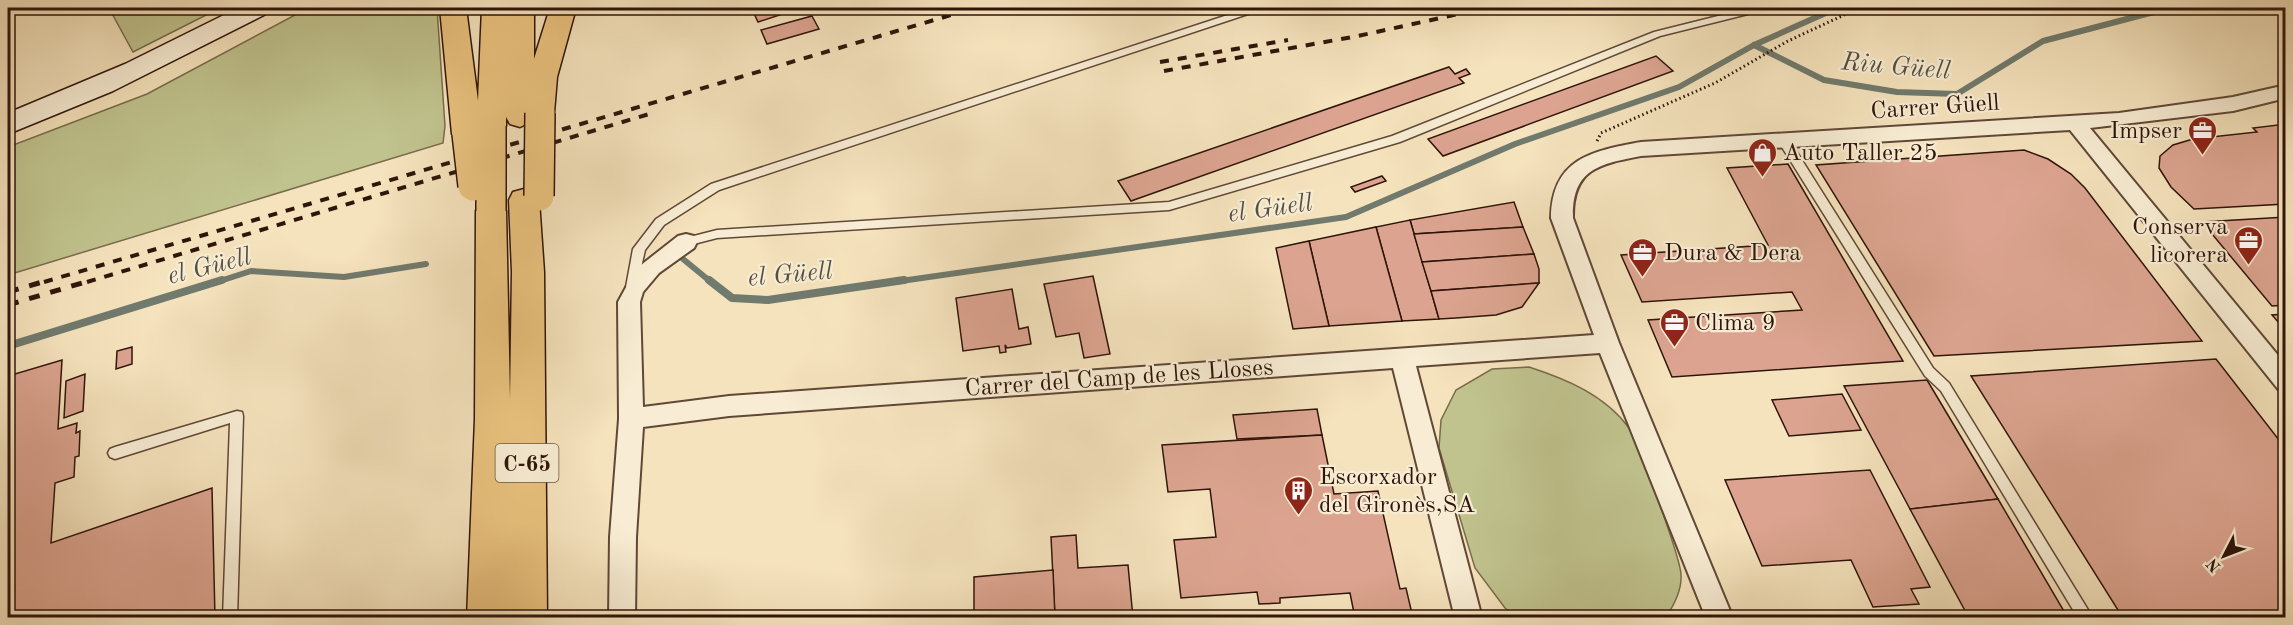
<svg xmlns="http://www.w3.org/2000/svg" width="2293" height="625" font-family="'Old Standard TT',serif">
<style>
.green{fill:#c0c38e;stroke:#786c4c;stroke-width:1.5}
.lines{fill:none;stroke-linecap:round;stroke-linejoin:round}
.stream-far1{stroke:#707a6d;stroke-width:6}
.stream{stroke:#707a6d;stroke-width:8}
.building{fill:#dca490;stroke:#2f140a;stroke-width:1.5}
.lane-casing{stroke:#604837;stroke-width:3}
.street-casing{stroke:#604837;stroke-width:4}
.secondary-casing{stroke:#2f140a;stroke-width:3}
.highway-casing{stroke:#2f140a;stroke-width:3}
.path{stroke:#2f140a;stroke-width:3;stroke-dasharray:1.5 3;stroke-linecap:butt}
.lane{fill:#f8edd4;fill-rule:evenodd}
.street{fill:#f8edd4;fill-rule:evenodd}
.secondary{fill:#f8edd4;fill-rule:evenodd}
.highway{fill:#eac27e;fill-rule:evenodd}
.rail-far1{stroke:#2f140a;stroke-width:4;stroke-dasharray:9 9;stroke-linecap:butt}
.rail{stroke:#2f140a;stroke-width:5;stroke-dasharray:11 11;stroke-linecap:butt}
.highway-bridge-casing{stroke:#2f140a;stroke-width:32;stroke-linecap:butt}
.highway-bridge{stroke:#eac27e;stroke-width:29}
.labels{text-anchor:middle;stroke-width:4.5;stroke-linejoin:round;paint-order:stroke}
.shield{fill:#f8edd4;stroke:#6b5547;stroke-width:1.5}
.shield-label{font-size:22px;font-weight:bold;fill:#2f140a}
.street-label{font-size:24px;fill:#2f140a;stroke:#f8edd4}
.poi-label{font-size:24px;fill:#2f140a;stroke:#f8edd4;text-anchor:start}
.water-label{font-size:26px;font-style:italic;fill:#555044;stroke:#f8edd4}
</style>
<rect width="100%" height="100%" fill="#f5e3bd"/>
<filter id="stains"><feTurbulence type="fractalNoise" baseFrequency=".00333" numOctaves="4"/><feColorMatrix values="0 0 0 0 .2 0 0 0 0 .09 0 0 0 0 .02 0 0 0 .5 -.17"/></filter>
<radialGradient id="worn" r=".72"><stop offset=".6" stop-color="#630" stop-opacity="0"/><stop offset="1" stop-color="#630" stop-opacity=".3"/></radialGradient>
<!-- green -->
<g class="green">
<polygon points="109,8 220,8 133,52"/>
<polygon points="308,8 437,8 445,126 443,143 8,275 8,147 147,94"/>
<path d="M1529 367C1566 379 1605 395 1629 428 1638 440 1681 560 1681 575 1682 590 1674 605 1666 617H1517L1505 608 1475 568 1439 448 1441 420 1456 390 1492 369Z"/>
</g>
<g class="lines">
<!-- stream-far1 -->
<g class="stream-far1">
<polyline points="1754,45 1824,80 1897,92 1957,94 2043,41 2169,8"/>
<polyline points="683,259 711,282"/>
<polyline points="217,282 251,271 344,277 426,264"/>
<polyline points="894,282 1346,217 1515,144 1679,87 1754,45 1837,8"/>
</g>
<!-- stream -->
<g class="stream">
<polyline points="709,280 732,298 768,300 904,280"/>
<polyline points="8,346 222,280"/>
</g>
</g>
<!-- building -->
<g class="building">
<polygon points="758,8 801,8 758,22 752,9"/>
<polygon points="812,16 819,29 767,44 761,30"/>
<polygon points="1656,56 1673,71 1443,156 1428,139"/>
<polygon points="1449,67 1455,74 1466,69 1470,74 1459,78 1464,83 1131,201 1118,181"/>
<polygon points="2286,124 2286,204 2194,209 2171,187 2159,168 2160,156 2173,145 2193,139 2257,132 2253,128"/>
<polygon points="2024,150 2048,159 2071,174 2085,188 2202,341 1934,356 1816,165"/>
<polygon points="1788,164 1903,361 1672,377 1648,320 1802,310 1792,292 1642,302 1621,255 1768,245 1727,168"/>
<polygon points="1382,176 1386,181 1355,192 1351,187"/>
<polygon points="1514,202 1523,227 1414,234 1410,220"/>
<polygon points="2286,217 2286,305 2272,306 2202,222"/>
<polygon points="1410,220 1431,291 1439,319 1402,321 1376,227"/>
<polygon points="1376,227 1402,321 1329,326 1309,241"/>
<polygon points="1523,227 1534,254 1422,262 1414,234"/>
<polygon points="1309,241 1329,326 1293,329 1276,248"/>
<polygon points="1534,254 1539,269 1539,283 1431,291 1422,262"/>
<polygon points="1093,276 1110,354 1084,358 1079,333 1056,337 1044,284"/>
<polygon points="1539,283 1522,307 1496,315 1456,318 1439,319 1431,291"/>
<polygon points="1012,289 1019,329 1028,327 1031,344 1007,348 1005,345 1006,352 1000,353 999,346 963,351 956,298"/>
<polygon points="2286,314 2286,331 2272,315"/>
<polygon points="132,347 132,364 116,369 117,351"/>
<polygon points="2216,359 2286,449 2286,618 2123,618 1971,376"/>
<polygon points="62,360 58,429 77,423 76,433 80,431 79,456 75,457 74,477 55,483 51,543 212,488 215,618 8,618 8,376"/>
<polygon points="85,374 83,411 64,418 66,381"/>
<polygon points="1927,380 1998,499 1910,509 1844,386"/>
<polygon points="1842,394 1861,430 1789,436 1772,400"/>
<polygon points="1317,409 1322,435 1237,439 1233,415"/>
<polygon points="1322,435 1334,494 1378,491 1400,589 1406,588 1413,618 1355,618 1350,593 1280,598 1280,603 1259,604 1257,592 1181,598 1174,540 1216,537 1210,489 1168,492 1162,445"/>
<polygon points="1870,470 1930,587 1911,589 1919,604 1873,607 1851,560 1762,566 1725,480"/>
<polygon points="1998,499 2068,618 1969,618 1910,509"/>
<polygon points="1076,535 1078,568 1128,565 1133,618 1055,618 1051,537"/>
<polygon points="1053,570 1055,618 974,618 974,577"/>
<polygon points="948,614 948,618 898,618"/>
</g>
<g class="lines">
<defs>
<g id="lane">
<polygon points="1249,8 1262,8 1260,10 719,190 664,225 645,250 636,290 628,290 626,287 633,249 656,219 711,184"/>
<polygon points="1743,8 1753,8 1748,14 1660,36 1400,142 1169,210 717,238 686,246 680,242 682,239 717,230 1169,202 1392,136 1654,32 1742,10"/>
<polygon points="1784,137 1788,138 1933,368 1949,383 2093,618 2078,618 1941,391 1925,376 1780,144 1779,141"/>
<polygon points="237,411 242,412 243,416 237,618 223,618 230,423 115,459 110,457 108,453 110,449 115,447"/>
</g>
<path id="street" d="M2286 85V98L2233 111 2090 128 2286 365V391L2278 389 2070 130 1641 156C1599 164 1572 169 1573 218L1619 343 1733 618H1706L1600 353 1416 366 1482 618H1455L1393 368 729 416 643 427 636 537 635 618H609L610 537 619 419 618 302 636 269 678 236 686 234 694 236 697 242 694 248 659 273 643 292 640 302 643 407 729 396 1594 335 1551 218C1552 159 1591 151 1641 142L2119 113 2233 97Z"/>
<polygon id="secondary" points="238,8 270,8 266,14 113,91 8,134 8,113 125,64"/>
<g id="highway">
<polygon points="440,8 466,8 478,101 482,8 534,8 534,59 550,8 576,8 557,77 554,113 550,120 540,123 532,121 520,127 510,124 506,117 506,126 501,133 491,136 482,133 477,141 467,144 457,141 452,134"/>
<polygon points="524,189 535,192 539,200 544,272 547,618 507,618 508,532 507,618 467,618 475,419 476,211 480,203 491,200 502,203 506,211 510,399 512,272 509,200 513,192"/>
</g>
</defs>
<!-- lane casing -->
<use href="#lane" class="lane-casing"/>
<!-- street casing -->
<use href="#street" class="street-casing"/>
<!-- secondary casing -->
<use href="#secondary" class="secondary-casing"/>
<!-- highway casing -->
<use href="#highway" class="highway-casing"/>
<!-- path -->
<polyline class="path" points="1597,141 1601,133 1715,83 1788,41 1859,8"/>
<!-- lane -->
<use href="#lane" class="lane"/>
<!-- street -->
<use href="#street" class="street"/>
<!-- secondary -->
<use href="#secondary" class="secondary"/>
<!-- highway -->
<use href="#highway" class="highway"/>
<!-- rail-far1 -->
<g class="rail-far1">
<polyline points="1160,62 1288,40"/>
<polyline points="1164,71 1358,36 1486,8"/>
<polyline points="44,282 975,8"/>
<polyline points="87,282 656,112"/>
</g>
<!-- rail -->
<g class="rail">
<polyline points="8,292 49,280"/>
<polyline points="8,305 92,280"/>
</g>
<defs>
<g id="highway-bridge">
<polyline points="491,126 491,211"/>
<polyline points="467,134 473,186"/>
<polyline points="539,196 540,113"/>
</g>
</defs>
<!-- highway-bridge casing -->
<use href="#highway-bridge" class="highway-bridge-casing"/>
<!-- highway-bridge -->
<use href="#highway-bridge" class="highway-bridge"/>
</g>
<!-- icons -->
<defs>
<symbol id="office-pin" viewBox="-11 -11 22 30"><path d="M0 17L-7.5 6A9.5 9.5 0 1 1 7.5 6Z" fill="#8f2418" stroke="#f8edd4"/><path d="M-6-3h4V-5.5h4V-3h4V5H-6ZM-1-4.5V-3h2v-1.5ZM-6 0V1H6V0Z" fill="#fff"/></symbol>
<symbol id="shop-pin" viewBox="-11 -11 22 30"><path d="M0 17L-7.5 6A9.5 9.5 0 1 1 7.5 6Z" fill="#8f2418" stroke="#f8edd4"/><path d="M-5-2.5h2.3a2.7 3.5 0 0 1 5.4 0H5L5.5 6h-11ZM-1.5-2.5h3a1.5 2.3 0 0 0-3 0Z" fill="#fff"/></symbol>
<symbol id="building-pin" viewBox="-11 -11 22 30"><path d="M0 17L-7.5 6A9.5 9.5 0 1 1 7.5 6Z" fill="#8f2418" stroke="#f8edd4"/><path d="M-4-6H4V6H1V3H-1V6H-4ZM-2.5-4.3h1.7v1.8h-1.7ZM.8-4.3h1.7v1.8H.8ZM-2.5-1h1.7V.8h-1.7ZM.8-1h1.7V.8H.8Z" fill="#fff"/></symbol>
</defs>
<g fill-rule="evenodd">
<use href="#office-pin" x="2186" y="114" width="33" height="45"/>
<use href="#shop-pin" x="1746" y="136" width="33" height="45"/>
<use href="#office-pin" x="2232" y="224" width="33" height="45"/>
<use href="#office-pin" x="1626" y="236" width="33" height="45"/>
<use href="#office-pin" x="1658" y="306" width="33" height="45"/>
<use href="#building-pin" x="1282" y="474" width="33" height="45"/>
</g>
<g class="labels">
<!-- shield labels -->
<rect class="shield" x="495.5" y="444" width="63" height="38" rx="4.5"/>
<g class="shield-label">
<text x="527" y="471">C-65</text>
</g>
<!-- street labels -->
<g class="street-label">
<text transform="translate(1935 106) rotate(-4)" y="8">Carrer Güell</text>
<text transform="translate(1119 377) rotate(-4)" y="8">Carrer del Camp de les Lloses</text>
</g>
<!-- poi labels -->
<g class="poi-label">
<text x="2182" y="138" text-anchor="end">Impser</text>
<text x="1783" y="160">Auto Taller 25</text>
<text x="2228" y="234" text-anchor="end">Conserva<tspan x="2228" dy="28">licorera</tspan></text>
<text x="1664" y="260">Dura &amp; Dera</text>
<text x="1695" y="330">Clima 9</text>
<text x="1319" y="484">Escorxador<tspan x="1319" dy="28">del Gironès,SA</tspan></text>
</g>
<!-- water labels -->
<g class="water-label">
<text transform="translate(1896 65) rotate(5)" y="9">Riu Güell</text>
<text transform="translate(1270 207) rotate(-8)" y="9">el Güell</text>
<text transform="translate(209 265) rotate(-14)" y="9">el Güell</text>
<text transform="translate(790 273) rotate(-5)" y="9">el Güell</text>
</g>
</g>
<!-- margin -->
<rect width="2293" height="625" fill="none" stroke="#f5e3bd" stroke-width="30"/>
<rect x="9" y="9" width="2275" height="607" fill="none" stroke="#2f140a" stroke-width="3"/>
<rect x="15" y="15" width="2263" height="595" fill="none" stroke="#2f140a" stroke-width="1.5"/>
<!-- north arrow -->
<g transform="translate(2224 556) rotate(228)" stroke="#f8edd4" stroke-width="4.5" paint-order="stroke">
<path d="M0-4.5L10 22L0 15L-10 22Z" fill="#2f140a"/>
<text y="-9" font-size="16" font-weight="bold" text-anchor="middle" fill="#2f140a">N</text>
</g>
<rect width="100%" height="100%" filter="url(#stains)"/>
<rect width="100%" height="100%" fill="url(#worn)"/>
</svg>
